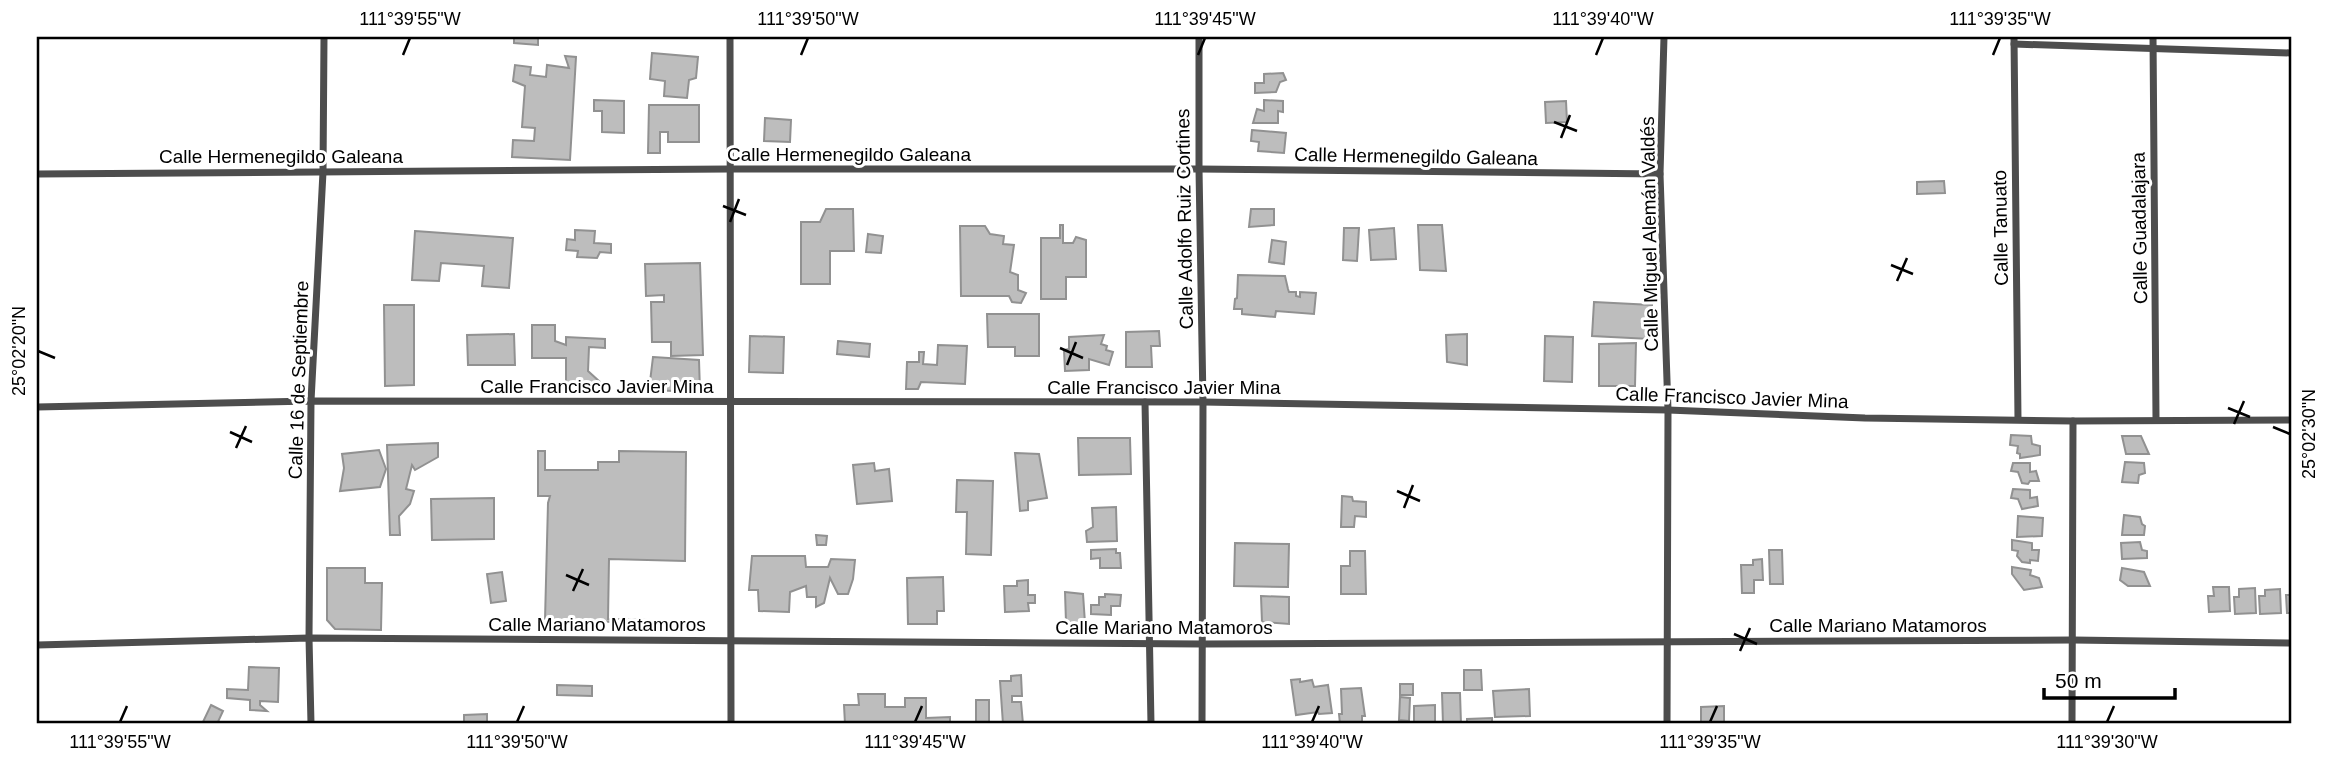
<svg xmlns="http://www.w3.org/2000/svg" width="2328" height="761" font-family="Helvetica,sans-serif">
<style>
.building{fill:#bdbdbd;stroke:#919191;stroke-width:2}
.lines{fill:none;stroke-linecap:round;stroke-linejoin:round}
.street{stroke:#4d4d4d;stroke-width:7}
.ticks{fill:none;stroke:#000;stroke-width:2.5}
.labels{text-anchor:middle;stroke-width:6;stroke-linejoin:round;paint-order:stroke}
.street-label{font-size:19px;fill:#000;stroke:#fff}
.neatline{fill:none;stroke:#000;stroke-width:2.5}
.ticks-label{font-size:18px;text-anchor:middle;fill:#000}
</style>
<rect width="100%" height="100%" fill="#fff"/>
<!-- building -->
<g class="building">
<polygon points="514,37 538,37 538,45 514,43"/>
<polygon points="652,53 698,57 696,78 689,80 687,98 664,96 665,81 650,79"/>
<polygon points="565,56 576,57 570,160 512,157 513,140 534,141 535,128 522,127 525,86 513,81 515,65 531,67 530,75 546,77 547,65 569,68"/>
<polygon points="1283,73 1286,80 1280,82 1276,92 1255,93 1255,83 1264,83 1264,74"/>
<polygon points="594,100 624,101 624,133 602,132 602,111 594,111"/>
<polygon points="1264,100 1283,101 1283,112 1278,111 1278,123 1253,123 1257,109 1264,111"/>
<polygon points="1566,101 1567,122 1546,123 1545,102"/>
<polygon points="649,105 699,105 699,142 668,142 668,132 660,132 660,153 648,153"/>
<polygon points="765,118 791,120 790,142 764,141"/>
<polygon points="1252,130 1286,133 1284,153 1258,151 1259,142 1251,141"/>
<polygon points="1944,181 1945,193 1917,194 1917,182"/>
<polygon points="826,209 853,209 854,251 830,251 830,284 801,284 801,222 820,222"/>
<polygon points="1251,209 1274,209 1274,225 1249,227"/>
<polygon points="1060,225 1063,225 1063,243 1073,243 1076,237 1086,240 1086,277 1066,277 1066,299 1041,299 1041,238 1060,238"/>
<polygon points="1418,225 1442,225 1446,271 1420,270"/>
<polygon points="960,226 985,226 990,234 1004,236 1003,244 1014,245 1010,272 1018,275 1018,290 1026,293 1021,303 1012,302 1009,296 961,296"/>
<polygon points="1344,228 1359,228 1357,261 1343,260"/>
<polygon points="1394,228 1396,259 1371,260 1369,230"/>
<polygon points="575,230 595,231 594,243 611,244 611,253 600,252 597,258 577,257 578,251 566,250 567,239 575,240"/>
<polygon points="415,231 513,238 509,288 482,286 484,266 441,263 439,281 412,280"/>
<polygon points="868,234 883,236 881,253 866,252"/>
<polygon points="1272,240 1286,242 1284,264 1269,262"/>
<polygon points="700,263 703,355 671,356 671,342 652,342 651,302 664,302 664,295 646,296 645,264"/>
<polygon points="1238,275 1285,276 1288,289 1289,292 1296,292 1296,296 1300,297 1300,292 1316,293 1314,314 1276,311 1275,317 1242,314 1242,309 1234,309 1235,299 1237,298"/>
<polygon points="1594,302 1652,305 1650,339 1592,336"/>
<polygon points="384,305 414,305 414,385 385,386"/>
<polygon points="987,314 1039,314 1039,356 1015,356 1015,347 988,347"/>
<polygon points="532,325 555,325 555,341 566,345 566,337 605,339 605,348 589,347 588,371 600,382 600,391 566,391 566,358 532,358"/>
<polygon points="1159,331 1160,346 1151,346 1152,367 1126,367 1126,332"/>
<polygon points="514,334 515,365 468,365 467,335"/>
<polygon points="1467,334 1467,365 1447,362 1446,335"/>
<polygon points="1104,335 1101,344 1107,346 1106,350 1113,352 1109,365 1089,359 1089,370 1065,371 1064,350 1069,349 1069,337"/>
<polygon points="750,336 784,337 783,373 749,372"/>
<polygon points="1545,336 1573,337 1572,382 1544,381"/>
<polygon points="838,341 870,344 869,357 837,354"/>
<polygon points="1636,343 1635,386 1599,386 1599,344"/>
<polygon points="938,345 967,346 965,384 921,382 918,389 906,389 907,362 919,362 919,352 924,352 923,364 937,365"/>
<polygon points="653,357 699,360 700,392 649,390"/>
<polygon points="2011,435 2031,436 2032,444 2040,446 2040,455 2020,458 2020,454 2017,453 2018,446 2010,445"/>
<polygon points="2122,436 2141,436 2149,454 2126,454"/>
<polygon points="1078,438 1130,438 1131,474 1079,475"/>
<polygon points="438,443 438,457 415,470 412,465 406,489 414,491 410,504 399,516 400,535 390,535 387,445"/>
<polygon points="379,450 386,469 380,487 340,491 344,468 342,454"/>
<polygon points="538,451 545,451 545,470 598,470 598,462 619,462 619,451 686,452 685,561 609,559 608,619 650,620 650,623 545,620 548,503 550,496 538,496"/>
<polygon points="1015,453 1039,454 1047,498 1028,501 1028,510 1020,511"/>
<polygon points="2125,462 2144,463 2145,473 2139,475 2138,483 2122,482"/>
<polygon points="874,463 875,471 889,469 892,501 857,504 853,465"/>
<polygon points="2013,463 2030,463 2030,472 2036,471 2039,481 2030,481 2028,484 2022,483 2018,472 2011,471"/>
<polygon points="957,480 993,481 991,555 966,554 967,512 956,512"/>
<polygon points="2013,489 2030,490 2030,498 2037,497 2038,506 2022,509 2018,499 2011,498"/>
<polygon points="1342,496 1352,497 1353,501 1366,502 1366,517 1355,516 1354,527 1341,527"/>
<polygon points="494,498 494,539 432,540 431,499"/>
<polygon points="1116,507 1117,541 1087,542 1086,531 1093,527 1092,508"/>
<polygon points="2124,515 2140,517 2142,524 2145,526 2144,535 2122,535"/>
<polygon points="2018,516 2043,518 2042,536 2017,537"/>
<polygon points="816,535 827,536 826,545 817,545"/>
<polygon points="2012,540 2032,543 2032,550 2039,550 2038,561 2030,560 2030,563 2022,562 2017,556 2018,551 2012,550"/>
<polygon points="2140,542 2142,550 2147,551 2147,558 2122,559 2121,543"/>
<polygon points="1235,543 1289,544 1288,587 1234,586"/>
<polygon points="1116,549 1116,553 1120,553 1121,568 1100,568 1100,558 1091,559 1091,550"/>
<polygon points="1769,550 1782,550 1783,584 1770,584"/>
<polygon points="1350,551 1365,551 1366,594 1341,594 1341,566 1350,566"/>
<polygon points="752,556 805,556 806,567 828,567 831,559 855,560 853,579 848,594 838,594 830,578 824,603 816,607 816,597 807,597 806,586 790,592 789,612 759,611 758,590 749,590"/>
<polygon points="1762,559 1763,580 1754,580 1754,593 1742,593 1741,565 1753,565 1753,560"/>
<polygon points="2012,567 2031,570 2030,575 2039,578 2042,587 2024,590 2012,574"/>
<polygon points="327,568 365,568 365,583 382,583 381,630 335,629 327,620"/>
<polygon points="2122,568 2144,572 2150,586 2128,586 2120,580"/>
<polygon points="502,572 506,601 491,603 487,574"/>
<polygon points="943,577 944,611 937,611 937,624 908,624 907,578"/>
<polygon points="1028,580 1028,595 1035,595 1035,603 1028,603 1029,611 1005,612 1004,586 1017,586 1017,581"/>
<polygon points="2213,587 2229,587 2230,611 2209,612 2208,596 2214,596"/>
<polygon points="2255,588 2256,613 2235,614 2234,597 2239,597 2239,589"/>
<polygon points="2280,589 2281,613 2260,614 2259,596 2265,596 2265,590"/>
<polygon points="1065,592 1083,594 1085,623 1066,622"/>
<polygon points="1105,594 1121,595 1120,606 1111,606 1111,615 1091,614 1091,605 1099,605 1099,597 1105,597"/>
<polygon points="2286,595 2291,595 2291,613 2287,613"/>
<polygon points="1261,596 1289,597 1289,624 1262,622"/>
<polygon points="249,667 279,668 278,702 260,701 260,705 267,711 250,710 250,700 227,698 227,689 248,690"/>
<polygon points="1464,670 1481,670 1482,690 1464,690"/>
<polygon points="1021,675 1022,696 1012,696 1012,702 1021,702 1023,724 1003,724 1000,681 1011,681 1011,676"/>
<polygon points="1300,679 1300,682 1312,680 1314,687 1328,685 1332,713 1319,714 1318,712 1296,715 1291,680"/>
<rect x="1400" y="684" width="13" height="11"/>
<polygon points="557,685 592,686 592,696 557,695"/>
<polygon points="1361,688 1365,716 1362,716 1362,723 1340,724 1339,714 1342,714 1341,689"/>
<polygon points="1529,689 1530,716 1495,717 1493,691"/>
<polygon points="1442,693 1460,693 1461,724 1443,724"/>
<polygon points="858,694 885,694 885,707 905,707 905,698 926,698 926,718 950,717 950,724 845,724 844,705 859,705"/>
<polygon points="1400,697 1410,698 1409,721 1399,720"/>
<rect x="976" y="700" width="13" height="24"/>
<polygon points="211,705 223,711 217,724 202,724"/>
<polygon points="1435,705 1435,723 1414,724 1414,706"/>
<polygon points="1724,706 1724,724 1701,724 1701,707"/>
<polygon points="487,714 487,724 464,724 464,715"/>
<polygon points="1492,718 1492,724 1467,724 1467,719"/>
<rect x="244" y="722" width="51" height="2"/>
</g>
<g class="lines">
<!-- street -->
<g class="street">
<polyline points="730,37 731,724"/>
<polyline points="1199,37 1199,169 1203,402 1202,724"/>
<polyline points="1664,37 1660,174 1668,410 1667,724"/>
<polyline points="2014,37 2018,419"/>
<polyline points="2153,37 2156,419"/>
<polyline points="2014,44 2291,53"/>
<polyline points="37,174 729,169 1199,169 1660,174"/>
<polyline points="1145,402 1151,724"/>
<polyline points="37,407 311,401 1203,402 1668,410 1865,418 2073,421 2291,420"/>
<polyline points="37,645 309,638 1202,644 2073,640 2291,643"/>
<polyline points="311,724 309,638 311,401 323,172 324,37"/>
<polyline points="2072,724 2073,421"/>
</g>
</g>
<!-- ticks -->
<path class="ticks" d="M403 55 410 38M801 55 808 38M1198 55 1205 38M1596 55 1603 38M1993 55 2000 38M1554 122 1577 131M1561 138 1570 115M723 206 746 215M730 222 739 199M1891 265 1913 274M1897 281 1907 258M1060 348 1083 358M38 351 55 358M1067 365 1076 342M2228 408 2250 417M2234 424 2244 401M2273 427 2290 434M230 432 252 442M236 448 246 426M1397 491 1420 501M1404 508 1413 485M566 575 589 585M573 591 583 569M1734 634 1757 644M1740 651 1750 628M120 722 127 706M517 722 524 706M915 722 922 706M1312 722 1319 706M1710 722 1717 706M2107 722 2114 706"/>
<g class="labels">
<!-- street labels -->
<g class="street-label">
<text x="849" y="161">Calle Hermenegildo Galeana</text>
<text x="281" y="163">Calle Hermenegildo Galeana</text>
<text transform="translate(1416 156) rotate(1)" y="7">Calle Hermenegildo Galeana</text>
<text transform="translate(1184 219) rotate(-91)" y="7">Calle Adolfo Ruiz Cortines</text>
<text transform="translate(2000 228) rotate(-91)" y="7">Calle Tanuato</text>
<text transform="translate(2139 228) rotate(-91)" y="7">Calle Guadalajara</text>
<text transform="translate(1649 234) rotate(-91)" y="7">Calle Miguel Alemán Valdés</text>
<text transform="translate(298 380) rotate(-88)" y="7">Calle 16 de Septiembre</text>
<text x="597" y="393">Calle Francisco Javier Mina</text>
<text x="1164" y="394">Calle Francisco Javier Mina</text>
<text transform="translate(1732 397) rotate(2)" y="7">Calle Francisco Javier Mina</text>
<text x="597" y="631">Calle Mariano Matamoros</text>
<text x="1878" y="632">Calle Mariano Matamoros</text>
<text x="1164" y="634">Calle Mariano Matamoros</text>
</g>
</g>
<!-- border -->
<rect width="2328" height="761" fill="none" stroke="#ffffff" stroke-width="77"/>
<!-- scale -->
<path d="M2044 688v10h131v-10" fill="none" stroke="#000000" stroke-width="3.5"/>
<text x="2055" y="688" font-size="21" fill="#000000" stroke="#ffffff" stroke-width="5" paint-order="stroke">50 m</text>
<rect x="38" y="38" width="2252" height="684" class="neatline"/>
<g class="ticks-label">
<text x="410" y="25">111°39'55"W</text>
<text x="808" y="25">111°39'50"W</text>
<text x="1205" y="25">111°39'45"W</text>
<text x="1603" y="25">111°39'40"W</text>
<text x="2000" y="25">111°39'35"W</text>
<text transform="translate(19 351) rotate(-90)" y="6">25°02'20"N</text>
<text transform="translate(2309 434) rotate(-90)" y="6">25°02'30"N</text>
<text x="120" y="748">111°39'55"W</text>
<text x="517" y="748">111°39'50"W</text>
<text x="915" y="748">111°39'45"W</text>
<text x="1312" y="748">111°39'40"W</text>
<text x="1710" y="748">111°39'35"W</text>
<text x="2107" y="748">111°39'30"W</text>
</g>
</svg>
